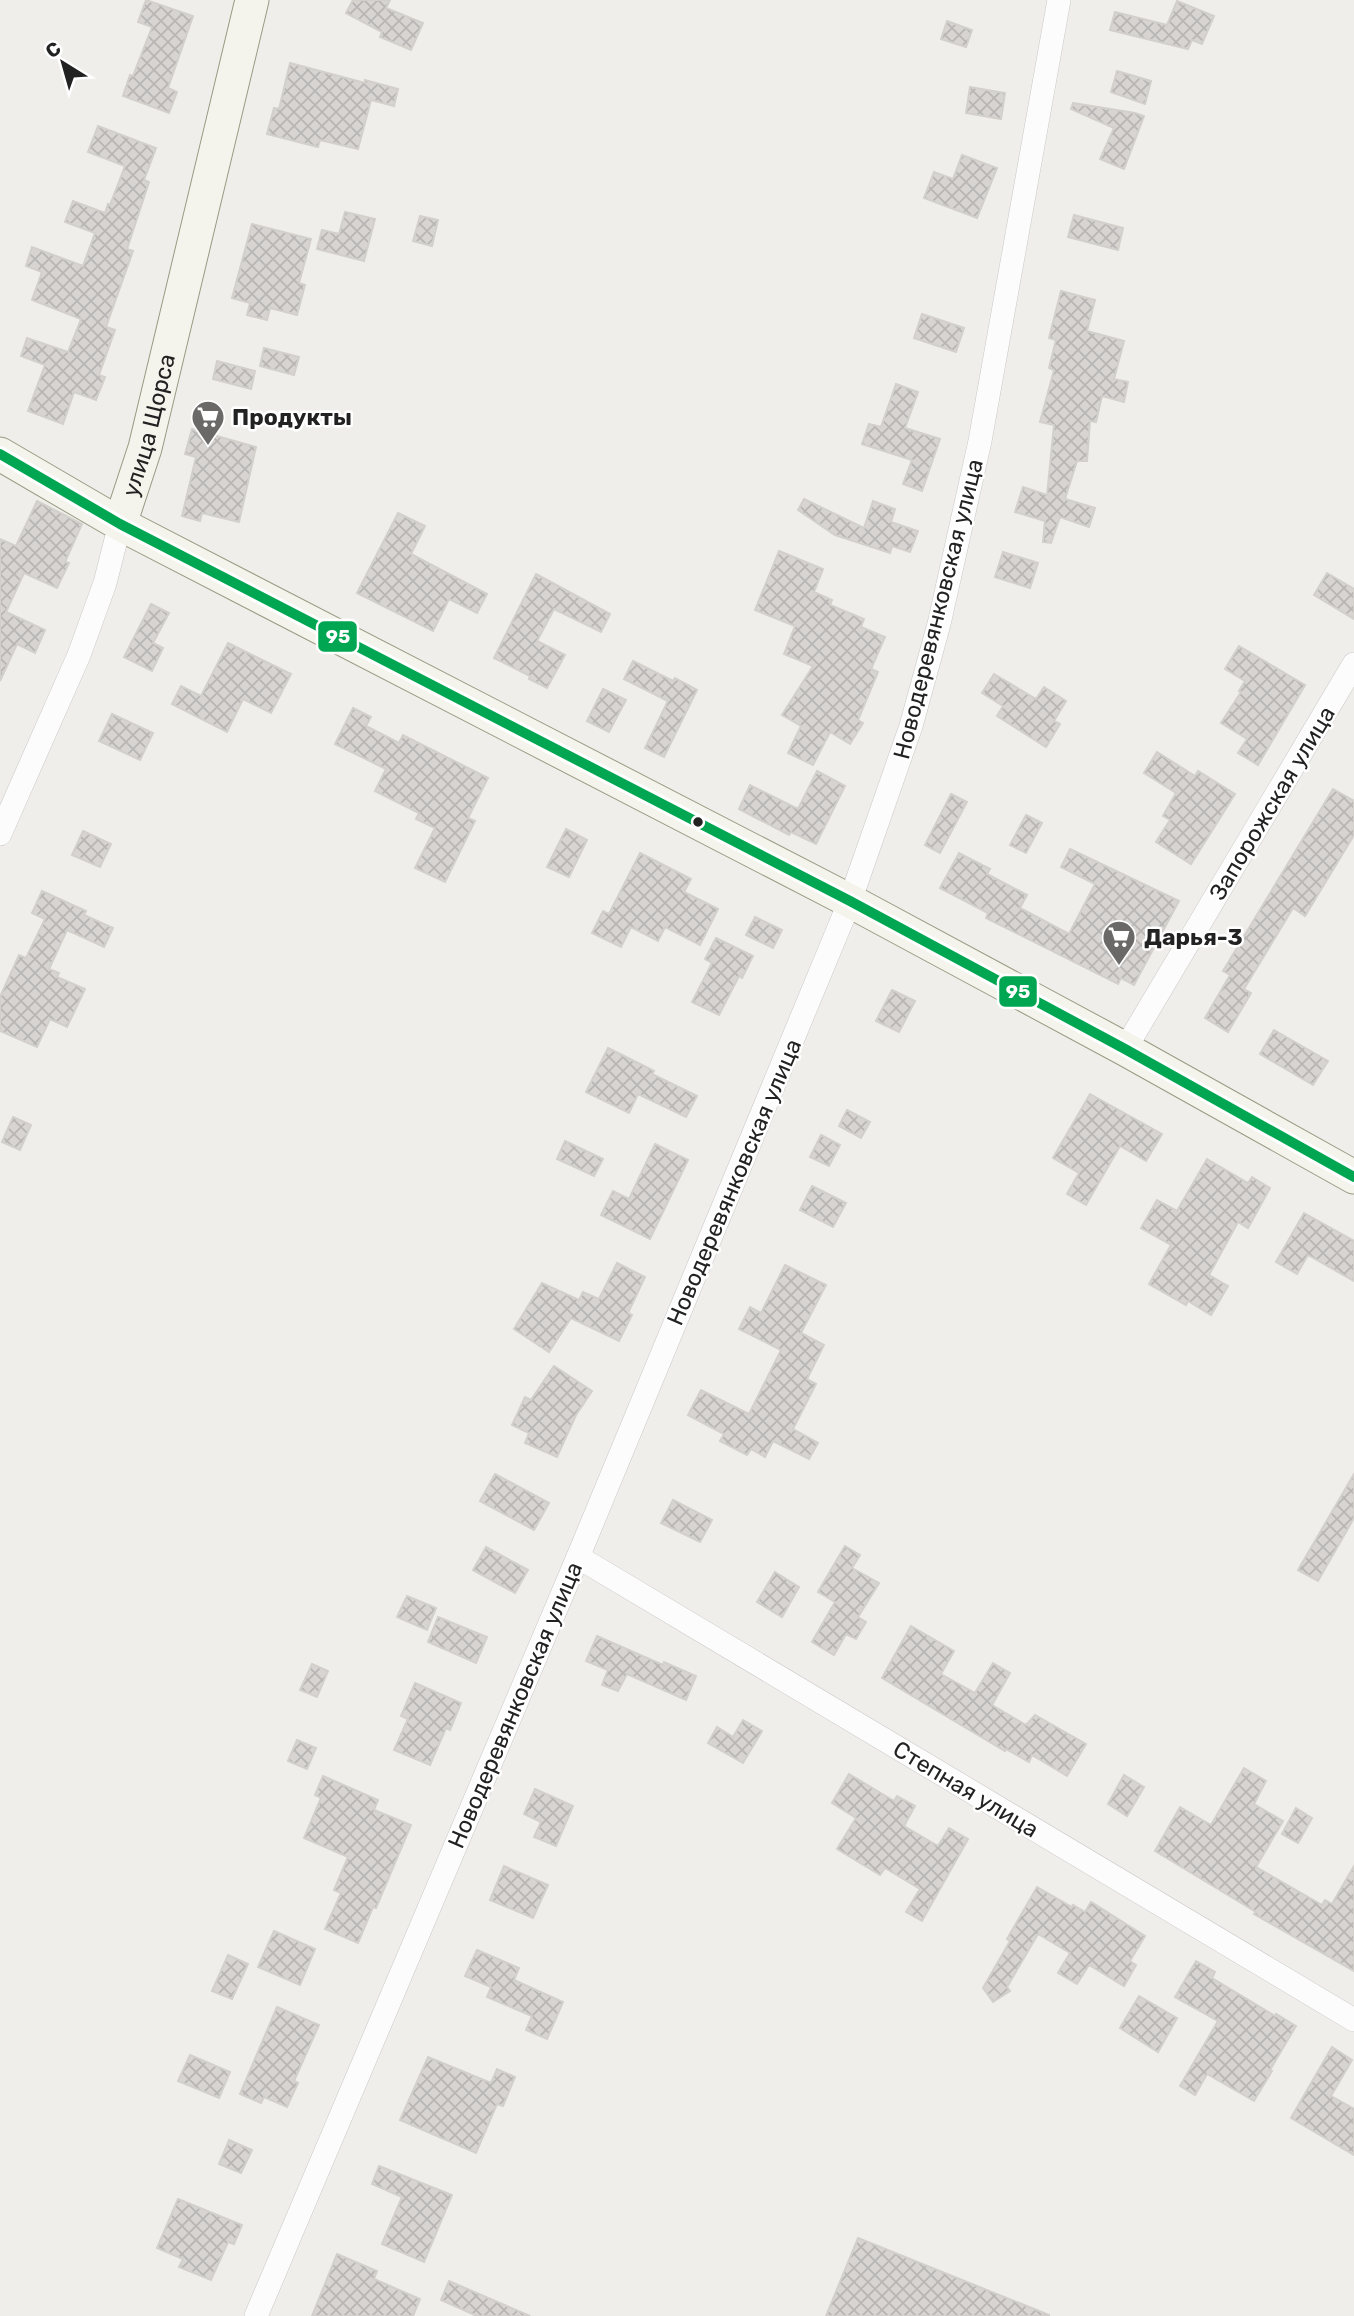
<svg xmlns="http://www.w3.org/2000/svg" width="1354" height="2316" font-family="Rubik,sans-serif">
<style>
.building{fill:url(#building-cross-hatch);stroke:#d3d0cc;stroke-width:2}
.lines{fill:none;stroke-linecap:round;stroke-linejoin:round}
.street-casing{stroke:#c9c8c7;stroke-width:24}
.secondary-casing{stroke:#999a82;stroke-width:35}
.street{stroke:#fdfcfc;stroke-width:23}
.secondary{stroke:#f4f4ed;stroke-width:33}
.bus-1-casing{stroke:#fff;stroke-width:16}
.bus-1{stroke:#00a651;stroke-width:10}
.bus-dot{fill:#222;stroke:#fff;stroke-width:2.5}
.labels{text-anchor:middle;stroke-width:5;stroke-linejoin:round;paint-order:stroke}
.poi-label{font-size:23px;font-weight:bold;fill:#222;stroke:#fff;text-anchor:start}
.street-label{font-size:23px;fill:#222;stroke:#fff}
.line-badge{stroke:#fff;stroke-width:2.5}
.badge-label{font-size:19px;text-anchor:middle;font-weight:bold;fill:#fff}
</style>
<defs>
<pattern id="building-cross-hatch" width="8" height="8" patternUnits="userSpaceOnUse" patternTransform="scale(1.75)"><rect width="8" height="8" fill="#d7d4d2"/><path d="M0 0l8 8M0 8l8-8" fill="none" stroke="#b8b6b4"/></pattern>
</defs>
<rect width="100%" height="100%" fill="#f0eeeb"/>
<!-- building -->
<g class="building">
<polygon points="146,0 193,16 168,88 177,92 169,113 123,96 130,75 133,76 152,27 138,22"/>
<polygon points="353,0 390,0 386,8 423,23 411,50 380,37 382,32 346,13"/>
<polygon points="1177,1 1214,16 1202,44 1192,40 1188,49 1110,30 1115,12 1167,25"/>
<polygon points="947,21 972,30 966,47 941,39"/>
<polygon points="290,63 365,83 365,80 398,89 394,106 371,100 358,149 320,140 318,147 267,134 274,108 279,109"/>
<polygon points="1117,71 1151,81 1145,104 1111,92"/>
<polygon points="970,87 1005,93 1001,119 966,113"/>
<polygon points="1073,103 1135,113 1144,116 1124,169 1100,159 1114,128 1071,109"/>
<polygon points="98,126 156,148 144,180 149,182 127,249 133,251 106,327 115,330 99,375 105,377 96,400 74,392 63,424 28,411 45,365 21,356 27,338 68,352 81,319 32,300 42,272 26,266 32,247 83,266 95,233 65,222 73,201 105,213 108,204 110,205 125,166 88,152"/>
<polygon points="962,155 997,168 977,218 924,198 934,172 953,179"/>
<polygon points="345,212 375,219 364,261 317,249 322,230 339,234"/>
<polygon points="1074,215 1123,228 1118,250 1068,237"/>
<polygon points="420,216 438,220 432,246 413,241"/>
<polygon points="252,224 311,239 299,283 305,285 297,315 270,308 267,320 247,315 250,303 232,298"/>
<polygon points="1061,291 1095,300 1087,331 1124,341 1114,379 1128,382 1124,402 1102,396 1096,422 1090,421 1087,461 1077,461 1065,499 1095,508 1089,527 1060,517 1051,543 1043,542 1045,521 1015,512 1023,487 1047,495 1054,425 1040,422 1054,370 1049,368 1056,340 1049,338"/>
<polygon points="922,314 964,328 956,352 914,338"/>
<polygon points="264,348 299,357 294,375 260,366"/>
<polygon points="217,361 255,371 251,389 213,379"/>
<polygon points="896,384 918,392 905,428 940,439 922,491 903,484 912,460 862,444 869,424 881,427"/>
<polygon points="192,429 256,447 239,522 202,513 200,521 182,516 196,457 185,454"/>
<polygon points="804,499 864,528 873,501 895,509 891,522 918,531 910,552 892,546 890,553 835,535 798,510"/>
<polygon points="37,501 82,524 65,562 69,563 57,588 24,573 6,612 45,630 35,653 17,644 0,681 0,539 16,546"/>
<polygon points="398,513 425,526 411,554 487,594 477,613 449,599 433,631 357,593"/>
<polygon points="779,551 823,569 814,592 832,600 830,605 864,619 861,627 885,637 871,669 878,672 858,720 863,723 850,744 830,732 813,765 788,753 801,726 782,715 813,666 784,654 795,626 755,610"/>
<polygon points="1003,552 1038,563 1030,588 995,577"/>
<polygon points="1327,573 1354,589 1354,619 1314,595"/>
<polygon points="536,574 610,614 601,632 554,609 537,641 565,655 547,688 529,679 530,676 494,658"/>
<polygon points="151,604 169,613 153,643 163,648 152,671 124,657"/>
<polygon points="228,643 291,674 271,713 243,699 227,732 172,704 181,686 201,696"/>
<polygon points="1239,646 1305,685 1258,765 1238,753 1247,739 1221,723 1241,692 1239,691 1245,681 1225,669"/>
<polygon points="633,661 673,681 675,678 697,690 664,757 645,748 668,701 624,679"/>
<polygon points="994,674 1036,699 1044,687 1066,701 1054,721 1060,724 1046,747 997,716 1003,706 982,693"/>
<polygon points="603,689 626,700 609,732 587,721"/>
<polygon points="353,708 371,717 366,726 399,743 403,735 488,778 468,818 475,821 445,882 415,868 435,828 416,819 419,813 375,791 386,769 335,744"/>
<polygon points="112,714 153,733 140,760 99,741"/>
<polygon points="1157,752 1195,776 1198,771 1235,794 1191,864 1156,842 1170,820 1163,816 1176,793 1144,773"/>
<polygon points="817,771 845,786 816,844 791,832 789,835 739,809 750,785 798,809"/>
<polygon points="1333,789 1354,801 1354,835 1305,916 1293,908 1244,989 1251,993 1228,1032 1205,1018 1230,975 1223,971"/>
<polygon points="951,794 967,802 940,853 925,845"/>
<polygon points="1026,815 1042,823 1026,853 1010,845"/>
<polygon points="566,829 587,840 569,877 547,867"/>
<polygon points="83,831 111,844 100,867 72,855"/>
<polygon points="1070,849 1179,901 1134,985 1121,978 1118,984 986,918 988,913 940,888 959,853 990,869 987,874 1027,895 1020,908 1069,934 1095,884 1061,867"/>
<polygon points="640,853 691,879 684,892 718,909 700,945 665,927 658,941 631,927 621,947 592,933 603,911 609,914"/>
<polygon points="42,891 86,911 84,915 113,928 104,947 67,930 49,969 59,973 57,977 85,989 67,1027 50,1019 37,1047 0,1031 0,997 19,955 26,958 45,919 32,913"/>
<polygon points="755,917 782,930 773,948 746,935"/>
<polygon points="716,938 753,956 742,978 739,976 719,1015 692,1002 712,963 705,959"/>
<polygon points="892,990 915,1001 899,1032 876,1021"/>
<polygon points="1274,1030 1328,1061 1313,1085 1260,1054"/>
<polygon points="608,1048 654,1071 652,1074 697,1096 686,1117 638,1094 629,1113 586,1092"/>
<polygon points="1090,1094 1162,1134 1146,1161 1120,1146 1086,1205 1067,1194 1079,1173 1053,1158"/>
<polygon points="847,1110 870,1122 861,1138 839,1126"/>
<polygon points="13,1117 31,1125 20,1150 2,1142"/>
<polygon points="821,1135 840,1145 829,1166 810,1157"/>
<polygon points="565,1141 603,1159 594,1176 557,1159"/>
<polygon points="655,1144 688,1160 650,1239 601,1215 613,1191 629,1199"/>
<polygon points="1207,1159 1248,1183 1252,1177 1270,1188 1248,1228 1238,1222 1209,1275 1228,1286 1211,1315 1188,1301 1186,1305 1149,1284 1171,1245 1141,1228 1157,1200 1177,1211"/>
<polygon points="812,1186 846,1203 833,1227 800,1210"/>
<polygon points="1304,1213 1354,1241 1354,1281 1308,1255 1297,1274 1276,1262"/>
<polygon points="617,1263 645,1277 628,1313 632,1315 619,1341 571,1318 549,1352 514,1329 542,1283 579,1300 583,1292 599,1299"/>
<polygon points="785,1265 826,1285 801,1333 824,1345 807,1379 816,1384 793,1429 818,1443 809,1459 773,1441 765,1457 751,1449 747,1455 720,1441 724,1434 688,1415 701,1390 749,1414 781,1350 739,1329 750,1307 761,1313"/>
<polygon points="554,1366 592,1391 576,1415 557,1457 525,1443 529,1433 512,1425 525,1397 531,1400"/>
<polygon points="495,1474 549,1503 534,1530 480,1501"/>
<polygon points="1354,1474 1354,1518 1318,1581 1298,1570"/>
<polygon points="673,1500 712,1520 700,1542 661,1523"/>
<polygon points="845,1546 860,1555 852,1568 879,1583 858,1617 866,1622 856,1639 846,1634 834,1655 812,1642 835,1602 818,1592"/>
<polygon points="486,1547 528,1570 515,1593 473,1570"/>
<polygon points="775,1572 799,1587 782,1617 757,1602"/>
<polygon points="407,1596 436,1608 427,1630 397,1617"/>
<polygon points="438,1617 487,1637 476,1663 428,1642"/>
<polygon points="911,1626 954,1651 941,1674 975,1693 993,1663 1010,1673 992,1705 1026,1725 1035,1715 1086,1744 1067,1776 1032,1755 1029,1762 1006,1749 1005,1751 882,1678"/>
<polygon points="597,1636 663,1665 664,1662 696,1676 686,1700 627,1674 618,1691 602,1685 608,1670 586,1661"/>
<polygon points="312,1664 328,1671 317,1697 300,1690"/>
<polygon points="415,1683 461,1703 450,1730 446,1728 430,1765 394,1750 408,1719 401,1716"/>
<polygon points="743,1720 762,1731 743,1763 708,1743 717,1727 733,1737"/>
<polygon points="297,1740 316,1748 307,1769 288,1761"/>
<polygon points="1244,1768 1266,1781 1254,1804 1283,1821 1256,1867 1322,1905 1325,1900 1332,1904 1354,1866 1354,1971 1254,1914 1256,1912 1155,1851 1180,1807 1211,1825"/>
<polygon points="849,1774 894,1801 897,1796 915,1806 904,1826 938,1846 949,1828 968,1839 922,1921 906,1912 920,1889 885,1868 880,1875 837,1849 856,1818 832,1803"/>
<polygon points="1124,1775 1144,1787 1127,1816 1108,1804"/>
<polygon points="323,1776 378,1800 374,1810 411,1825 376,1908 373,1907 358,1943 325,1929 341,1893 334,1890 348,1857 304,1838 321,1798 315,1795"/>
<polygon points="535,1789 573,1806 556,1846 534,1837 541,1822 524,1814"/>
<polygon points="1296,1808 1312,1818 1298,1843 1282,1834"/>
<polygon points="504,1866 548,1885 533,1918 490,1900"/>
<polygon points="1037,1887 1072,1907 1073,1905 1085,1912 1091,1902 1145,1936 1130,1961 1136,1965 1124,1986 1089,1965 1077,1984 1058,1973 1070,1953 1038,1934 1007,1987 1010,1991 993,2002 983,1988 1010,1941 1007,1939"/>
<polygon points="274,1931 315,1949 300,1985 258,1967"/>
<polygon points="477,1950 519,1968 514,1980 563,2002 547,2039 526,2030 532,2016 487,1997 491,1987 465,1976"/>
<polygon points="228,1955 248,1964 232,1999 212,1991"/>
<polygon points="1196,1961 1215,1972 1212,1978 1275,2016 1276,2014 1296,2026 1270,2070 1272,2071 1254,2101 1207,2074 1195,2095 1180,2086 1218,2021 1175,1997"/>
<polygon points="1139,1996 1177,2018 1158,2052 1120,2028"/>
<polygon points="277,2007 319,2025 294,2081 298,2083 287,2107 264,2097 261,2103 240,2094"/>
<polygon points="1332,2047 1352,2060 1331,2096 1354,2109 1354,2155 1291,2118"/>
<polygon points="190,2055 230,2072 219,2098 178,2081"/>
<polygon points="428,2057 491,2083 497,2069 515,2077 503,2106 497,2104 476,2153 400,2120"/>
<polygon points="229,2140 252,2150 241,2173 219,2164"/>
<polygon points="379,2166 452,2195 424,2262 382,2244 402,2197 372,2184"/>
<polygon points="178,2199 242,2225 234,2244 228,2242 211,2280 179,2267 183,2259 157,2248"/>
<polygon points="858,2238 1049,2315 1049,2316 826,2316"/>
<polygon points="337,2254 377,2271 374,2279 420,2299 413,2316 312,2316"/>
<polygon points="449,2281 530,2316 477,2316 441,2300"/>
</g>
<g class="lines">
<defs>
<g id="street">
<polyline points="0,834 79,655 105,583 120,524"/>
<polyline points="1125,1049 1354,664"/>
<polyline points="578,1557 1354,2020"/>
<polyline points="256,2316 578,1557 850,901 911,726 939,624 980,441 1059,0"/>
</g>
<g id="secondary">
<polyline points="0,454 120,524 850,901 1125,1049 1354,1177"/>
<path id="s1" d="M120 524 145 448 252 0"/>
</g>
</defs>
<!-- street casing -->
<use href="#street" class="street-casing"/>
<!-- secondary casing -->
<use href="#secondary" class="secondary-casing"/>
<!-- street -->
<use href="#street" class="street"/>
<!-- secondary -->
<use href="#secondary" class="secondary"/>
<defs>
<polyline id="bus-1" points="0,454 120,524 850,901 1125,1049 1354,1177"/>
</defs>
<!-- bus-1 casing -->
<use href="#bus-1" class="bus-1-casing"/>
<!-- bus-1 -->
<use href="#bus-1" class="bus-1"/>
</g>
<!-- icons -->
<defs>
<symbol id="supermarket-pin" viewBox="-11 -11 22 30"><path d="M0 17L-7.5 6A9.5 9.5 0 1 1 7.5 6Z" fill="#6a6968" stroke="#fff"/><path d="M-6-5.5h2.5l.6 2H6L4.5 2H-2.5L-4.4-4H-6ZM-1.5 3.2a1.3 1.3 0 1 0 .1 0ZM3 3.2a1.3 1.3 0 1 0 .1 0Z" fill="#fff"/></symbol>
</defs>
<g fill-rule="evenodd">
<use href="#supermarket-pin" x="189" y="398" width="38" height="52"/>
<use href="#supermarket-pin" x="1100" y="918" width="38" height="52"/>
</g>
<!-- markers -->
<circle class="bus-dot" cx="698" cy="822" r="6"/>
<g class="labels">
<!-- poi labels -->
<g class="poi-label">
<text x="232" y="425">Продукты</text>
<text x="1144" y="945">Дарья-3</text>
</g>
<!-- street labels -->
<g class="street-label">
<text dy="8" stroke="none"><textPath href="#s1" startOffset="103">улица Щорса</textPath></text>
<text transform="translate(938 609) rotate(-76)" y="8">Новодеревянковская улица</text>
<text transform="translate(1272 803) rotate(-59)" y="8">Запорожская улица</text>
<text transform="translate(734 1182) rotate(-67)" y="8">Новодеревянковская улица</text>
<text transform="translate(515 1705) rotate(-67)" y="8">Новодеревянковская улица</text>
<text transform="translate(966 1789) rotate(31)" y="8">Степная улица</text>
</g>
</g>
<g class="line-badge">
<rect x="317" y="620" width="41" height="33" rx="7" fill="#00a651"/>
<rect x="998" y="975" width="40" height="33" rx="7" fill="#00a651"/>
</g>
<g class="badge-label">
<text x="338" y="643">95</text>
<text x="1018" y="998">95</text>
</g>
<!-- north arrow -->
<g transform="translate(63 63) rotate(323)" stroke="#ffffff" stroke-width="5" paint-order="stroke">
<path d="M0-5L12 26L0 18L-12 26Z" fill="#222222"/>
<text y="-10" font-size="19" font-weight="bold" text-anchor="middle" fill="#222222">С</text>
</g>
</svg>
